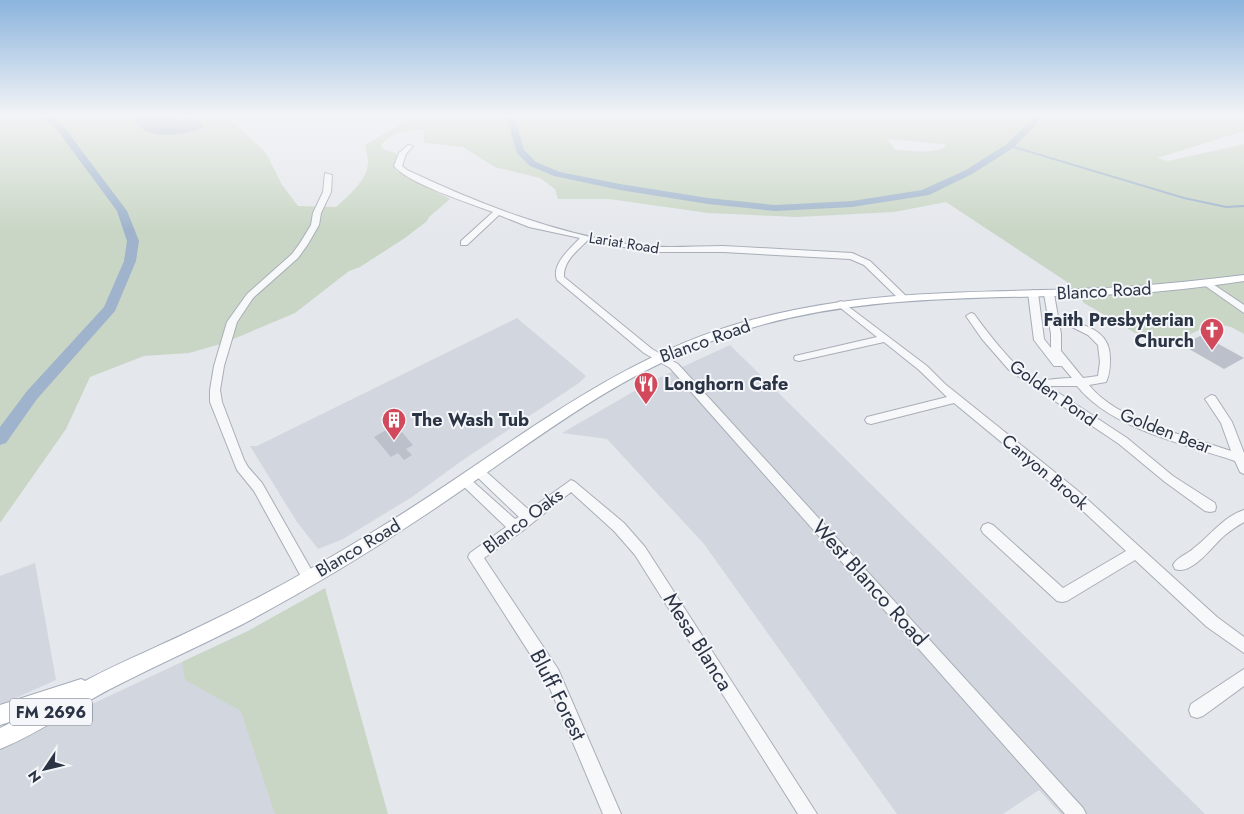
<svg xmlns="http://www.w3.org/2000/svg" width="1244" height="814" font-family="Jost,sans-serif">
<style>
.built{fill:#d2d6de}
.green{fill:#c9d6c5;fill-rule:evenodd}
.water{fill:#9fb4cc}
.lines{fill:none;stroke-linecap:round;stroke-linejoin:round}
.stream{stroke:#9fb4cc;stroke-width:2}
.river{fill:#9fb4cc;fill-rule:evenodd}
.building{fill:#bbc0ca}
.minor-casing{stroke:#a9aeb7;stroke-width:2}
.major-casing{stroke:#a3abb8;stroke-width:2}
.minor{fill:#f7f8fa;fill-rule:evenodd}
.major{fill:#fff;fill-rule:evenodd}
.labels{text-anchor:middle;stroke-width:4;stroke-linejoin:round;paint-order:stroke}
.far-street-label{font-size:15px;fill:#2b3445;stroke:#f4f6f9}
.shield{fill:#f4f6f9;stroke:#676e7b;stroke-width:1}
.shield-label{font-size:16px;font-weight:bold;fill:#2b3445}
.street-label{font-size:18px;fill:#2b3445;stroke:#f4f6f9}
.poi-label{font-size:18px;font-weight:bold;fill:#2b3445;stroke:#f4f6f9;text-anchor:start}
.near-street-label{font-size:21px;fill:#2b3445;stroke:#f4f6f9}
</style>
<rect width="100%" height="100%" fill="#e4e7ec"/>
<!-- built -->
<g class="built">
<polygon points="517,318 586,376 579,383 460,462 412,497 343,539 318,549 297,522 250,446 257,446"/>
<polygon points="730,345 1205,814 1061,814 1039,790 1003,814 897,814 704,544 607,439 562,433 650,382"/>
<polygon points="35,563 56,680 0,705 0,576"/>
<polygon points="246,632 287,814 0,814 0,747"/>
</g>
<!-- green -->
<g class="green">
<path d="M0 116H224L244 132 266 153 282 185 298 206 336 207C348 196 369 179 368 161 368 156 366 151 365 145L414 116H1244V131L1157 158 1168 161 1244 144V334L1231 327 1214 323 1161 348 1084 303 1067 282 946 202 894 212 797 217 708 213 609 199H558L555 189 540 178 495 167 463 147 424 143V130C404 130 396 131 381 145L383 149 396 153 397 156 394 168 396 171 450 199 429 217 427 221 405 238 360 267 349 271 295 313 224 343 189 353 144 356 90 377 66 429 0 523ZM887 139 943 144 946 146C936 155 908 150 895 150Z"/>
<polygon points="325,588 388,814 275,814 241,711 185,680 182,662 246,632"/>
</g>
<!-- water -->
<path class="water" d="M135 116H172L176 120 192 118 203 124V127C190 134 154 140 142 128 139 125 137 123 134 120Z"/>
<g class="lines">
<!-- stream -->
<polyline class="stream" points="1010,146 1184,198 1226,207 1244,206"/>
<!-- river -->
<g class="river">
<polygon points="40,116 51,116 61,123 127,211 139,241 136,261 115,311 37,399 6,443 0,445 0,427 27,391 104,307 124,261 127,241 117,211 55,127"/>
<polygon points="506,116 514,116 524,150 536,162 560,172 620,184 708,198 775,205 852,201 922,190 966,170 1007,144 1035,116 1044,116 1013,148 972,174 929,195 852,207 775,211 708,204 620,190 554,176 530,166 517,153"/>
</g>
</g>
<!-- building -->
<g class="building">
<polygon points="1202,335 1244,358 1224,369 1182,345"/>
<polygon points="388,429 392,434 400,430 413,445 406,449 412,455 404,460 398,453 391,457 374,437"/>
</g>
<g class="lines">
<defs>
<g id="minor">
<path d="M408 145 413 146 406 154 402 166 407 170C479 204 553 233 633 245 662 249 693 246 723 246 766 248 809 251 852 253L870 261 905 295V299H899L864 265 850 259 723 252H649L588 240C578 250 563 261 564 277L652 349 678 364 1083 808 1086 814H1065L670 368 644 353 557 280C551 264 570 249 580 238L529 227 499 215 467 245H461V241L493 212C469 203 409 184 394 166L399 153Z"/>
<polygon points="325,173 332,175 331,192 321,213 319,225 308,244 298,258 253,298 237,322 224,366 220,390 222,402 244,460 248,467 262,483 316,578 314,582 309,584 304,582 254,491 237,470 210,402 210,390 214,366 227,322 247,294 292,254 300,243 311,225 313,213 323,192"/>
<polygon points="1207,280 1244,305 1244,313 1204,285 1202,283"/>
<path d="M1033 290 1038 293 1044 339 1051 348V334L1044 294 1049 291 1054 294 1061 334V351L1083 378 1098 376 1100 362 1098 345 1088 335 1068 325 1073 322C1093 327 1110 335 1110 358 1110 366 1110 374 1106 382L1089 385C1117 421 1188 436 1231 451L1221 423 1205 399 1211 395 1215 396 1232 422 1244 453V474L1240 472 1235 461C1185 444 1111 429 1077 386H1048L1127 438 1173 476 1215 503 1216 507 1215 511 1210 512 1205 511 1165 482 1119 444 1009 370 982 339 966 316 971 313 974 314C985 329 1022 379 1040 380 1050 380 1061 378 1072 378L1062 366H1054L1034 340 1028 293Z"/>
<polygon points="841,301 927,366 945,384 1077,490 1217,617 1244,637 1244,653 1207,627 1135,560 1067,601 1062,602 1057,601 983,533 981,529 983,525 988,523 993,525 1063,588 1126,551 1069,498 954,403 871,424 867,423 865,420 867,417 947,397 919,370 884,342 799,361 795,360 794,358 795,356 877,337 838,306 838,302"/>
<polygon points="478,466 482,468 529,510 571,480 575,482 624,523 645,547 817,814 798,814 635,555 614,531 571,492 521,532 484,558 558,669 621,814 603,814 546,679 468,557 470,553 506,527 461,484 459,481 461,478 465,476 469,478 515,519 519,517 474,474 472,471 474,468"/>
<path d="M1244 510V522C1237 526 1231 530 1225 535 1213 545 1192 576 1175 569L1173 565C1177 557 1188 554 1194 548 1211 535 1223 517 1244 510Z"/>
<polygon points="1244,669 1244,686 1203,716 1197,718 1191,716 1189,710 1191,704"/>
</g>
<path id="major" d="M1244 275V281C1203 287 1163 292 1122 294 990 300 856 291 729 335 608 376 523 451 419 519 362 557 303 592 243 624 202 645 161 663 120 684 79 704 42 732 0 749V728L16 720 0 725V705L81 679 85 681C124 660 165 644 205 624 264 596 321 564 376 530 501 455 611 356 755 319 879 286 998 294 1125 287 1165 284 1204 280 1244 275Z"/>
</defs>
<!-- minor casing -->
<use href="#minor" class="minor-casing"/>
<!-- major casing -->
<use href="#major" class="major-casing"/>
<!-- minor -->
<use href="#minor" class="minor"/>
<!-- major -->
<use href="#major" class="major"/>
</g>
<!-- sky -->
<linearGradient id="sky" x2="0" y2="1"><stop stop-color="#8bb4dd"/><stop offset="0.5" stop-color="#f3f4f6"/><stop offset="1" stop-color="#f3f4f6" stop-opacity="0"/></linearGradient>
<rect width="1244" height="230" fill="url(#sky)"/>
<!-- icons -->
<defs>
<symbol id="church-pin" viewBox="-11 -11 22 30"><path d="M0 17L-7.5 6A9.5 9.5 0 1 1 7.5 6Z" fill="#d1495b" stroke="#f4f6f9"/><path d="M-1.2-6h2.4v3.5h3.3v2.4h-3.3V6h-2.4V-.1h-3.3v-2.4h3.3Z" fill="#fff"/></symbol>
<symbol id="restaurant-pin" viewBox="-11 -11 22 30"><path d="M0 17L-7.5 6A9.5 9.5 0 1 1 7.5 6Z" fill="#d1495b" stroke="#f4f6f9"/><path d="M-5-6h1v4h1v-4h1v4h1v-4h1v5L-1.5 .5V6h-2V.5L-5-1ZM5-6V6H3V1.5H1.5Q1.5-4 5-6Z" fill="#fff"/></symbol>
<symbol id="building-pin" viewBox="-11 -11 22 30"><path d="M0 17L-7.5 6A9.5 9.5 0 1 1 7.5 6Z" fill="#d1495b" stroke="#f4f6f9"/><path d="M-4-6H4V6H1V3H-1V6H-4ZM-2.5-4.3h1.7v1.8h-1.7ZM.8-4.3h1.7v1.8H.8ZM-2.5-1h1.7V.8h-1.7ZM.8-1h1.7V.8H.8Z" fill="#fff"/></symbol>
</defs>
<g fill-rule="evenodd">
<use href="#church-pin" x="1198" y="316" width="28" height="38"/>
<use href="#restaurant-pin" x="632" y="370" width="28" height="38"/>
<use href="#building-pin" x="380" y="406" width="28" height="38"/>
</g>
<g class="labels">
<!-- far-street labels -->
<g class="far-street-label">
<text transform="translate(624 243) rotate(9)" y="5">Lariat Road</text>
</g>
<!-- shield labels -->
<rect class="shield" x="10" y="698.5" width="82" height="27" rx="4"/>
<g class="shield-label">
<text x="51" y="718">FM 2696</text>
</g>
<!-- street labels -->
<g class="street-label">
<text transform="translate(1104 291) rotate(-3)" y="6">Blanco Road</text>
<text transform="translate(705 341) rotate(-20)" y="6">Blanco Road</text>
<text transform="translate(1053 393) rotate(35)" y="6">Golden Pond</text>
<text transform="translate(1166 431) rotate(21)" y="6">Golden Bear</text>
<text transform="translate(1045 472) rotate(40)" y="6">Canyon Brook</text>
<text transform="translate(523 521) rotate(-37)" y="6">Blanco Oaks</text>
<text transform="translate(358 548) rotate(-31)" y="6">Blanco Road</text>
</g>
<!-- poi labels -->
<g class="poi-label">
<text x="1194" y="326" text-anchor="end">Faith Presbyterian<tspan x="1194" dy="21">Church</tspan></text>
<text x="664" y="390">Longhorn Cafe</text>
<text x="412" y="426">The Wash Tub</text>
</g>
<!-- near-street labels -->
<g class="near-street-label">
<text transform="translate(870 583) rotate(48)" y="7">West Blanco Road</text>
<text transform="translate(698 642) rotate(58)" y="7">Mesa Blanca</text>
<text transform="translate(558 695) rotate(63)" y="7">Bluff Forest</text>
</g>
</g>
<!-- north arrow -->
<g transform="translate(45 769) rotate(235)" stroke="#f4f6f9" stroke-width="4" paint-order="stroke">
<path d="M0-4L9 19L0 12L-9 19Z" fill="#2b3445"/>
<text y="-8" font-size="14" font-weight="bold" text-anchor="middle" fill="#2b3445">N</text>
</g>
</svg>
